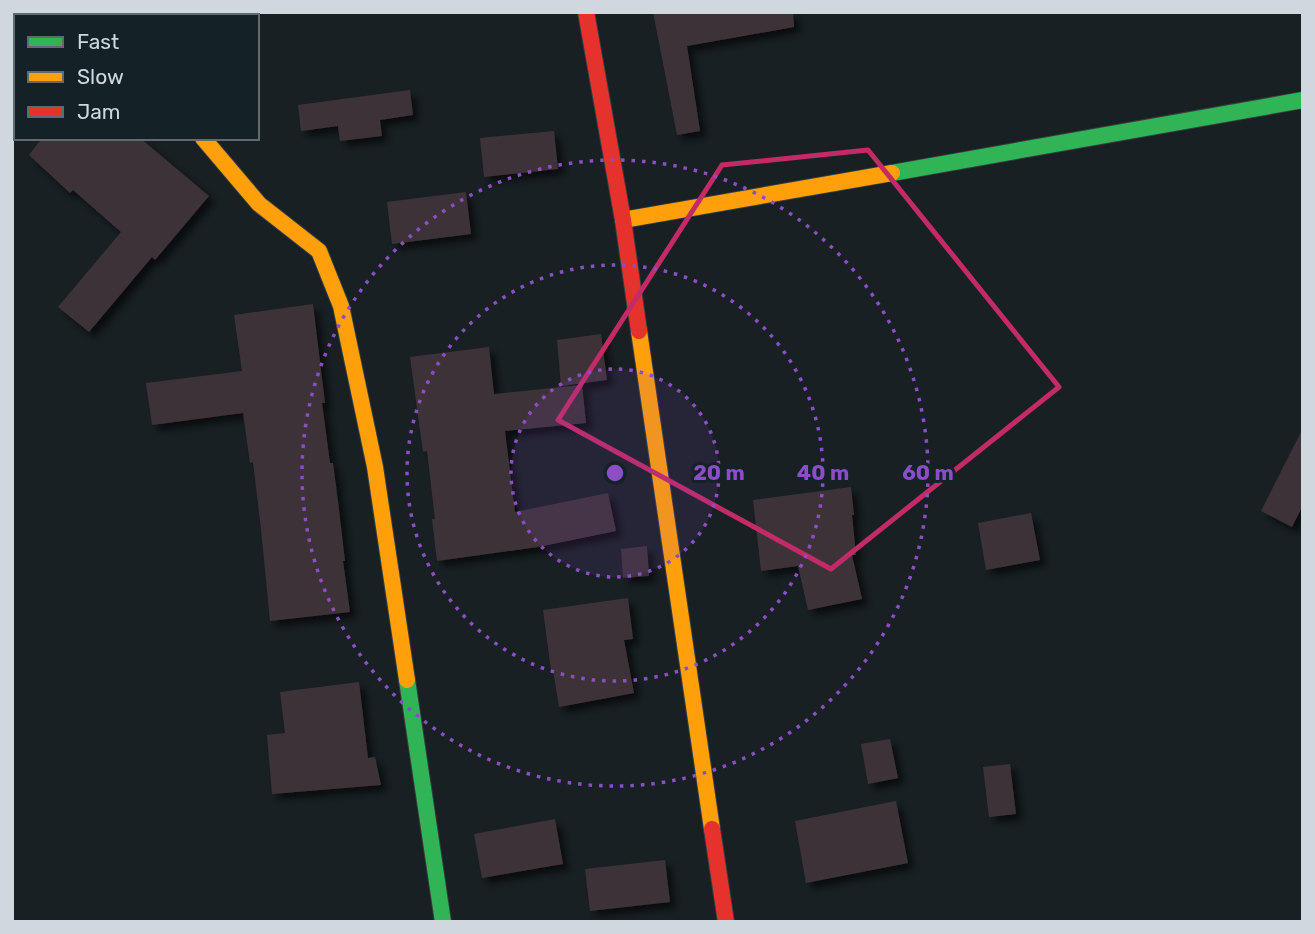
<svg xmlns="http://www.w3.org/2000/svg" width="1315" height="934" font-family="Rubik,sans-serif">
<style>
.building{fill:#3e3237;filter:url(#shadow)}
.lines{fill:none;stroke-linecap:round;stroke-linejoin:round}
.street-casing{stroke:#363d41;stroke-width:40}
.fast-casing{stroke:#363d41;stroke-width:18}
.slow-casing{stroke:#363d41;stroke-width:18}
.jam-casing{stroke:#363d41;stroke-width:18}
.street{stroke:#535759;stroke-width:38}
.fast{stroke:#30b455;stroke-width:16}
.slow{stroke:#ff9f0a;stroke-width:16}
.jam{stroke:#e5322d;stroke-width:16}
.marked{fill:none;stroke:#c32b68;stroke-width:5;stroke-linejoin:round}
.ring{fill:none;stroke:#8c4ec5;stroke-width:3.5;stroke-dasharray:3.5 7}
.centre{fill:#8c4ec5;stroke:#142228;stroke-width:3.5}
.ring-label{font-size:21px;text-anchor:middle;font-weight:bold;fill:#8c4ec5;stroke:#142228;stroke-width:6;stroke-linejoin:round;paint-order:stroke}
</style>
<defs>
<filter id="shadow"><feDropShadow dx="6" dy="6" stdDeviation="3.5" flood-color="#0009"/></filter>
</defs>
<rect width="100%" height="100%" fill="#182024"/>
<!-- building -->
<g class="building">
<polygon points="653,12 793,12 794,27 687,46 700,131 677,135"/>
<polygon points="410,90 413,115 380,120 382,136 340,141 338,126 301,131 298,105"/>
<polygon points="554,131 558,169 484,177 480,138"/>
<polygon points="42,138 140,138 209,196 155,260 152,257 89,332 58,307 121,232 73,190 70,193 29,155"/>
<polygon points="466,192 471,234 392,244 387,202"/>
<polygon points="313,304 325,403 322,403 330,463 333,463 338,501 345,561 343,561 350,612 270,621 261,529 253,462 250,463 243,413 152,425 146,383 242,371 234,315"/>
<polygon points="601,334 607,380 561,386 557,340"/>
<polygon points="489,347 494,394 582,385 586,423 505,431 515,512 608,493 616,531 538,547 437,561 432,519 435,519 427,451 423,452 410,357"/>
<polygon points="1303,428 1303,505 1292,527 1261,511"/>
<polygon points="851,487 854,515 852,515 856,555 852,555 862,599 808,610 798,566 761,571 753,500"/>
<polygon points="1031,513 1040,560 986,570 978,523"/>
<polygon points="647,546 649,576 623,578 621,549"/>
<polygon points="628,598 633,639 624,640 634,693 559,707 553,670 551,670 543,610"/>
<polygon points="359,682 368,758 375,757 381,785 272,794 267,735 285,733 280,692"/>
<polygon points="890,739 898,778 868,784 861,744"/>
<polygon points="1010,764 1016,814 989,817 983,767"/>
<polygon points="896,801 908,863 806,883 795,821"/>
<polygon points="555,819 563,864 482,878 474,834"/>
<polygon points="665,860 670,902 590,911 585,869"/>
</g>
<g class="lines">
<defs>
<g id="street">
<polyline points="65,16 70,12"/>
<polyline points="12,60 16,57"/>
</g>
<g id="fast">
<polyline points="892,173 1303,100"/>
<polyline points="407,680 443,922"/>
</g>
<g id="slow">
<polyline points="203,138 259,204 319,251 341,306 375,467 407,680"/>
<polyline points="623,220 892,173"/>
<polyline points="639,331 712,829"/>
</g>
<g id="jam">
<polyline points="586,12 623,220 639,331"/>
<polyline points="712,829 726,922"/>
</g>
</defs>
<!-- street casing -->
<use href="#street" class="street-casing"/>
<!-- fast casing -->
<use href="#fast" class="fast-casing"/>
<!-- slow casing -->
<use href="#slow" class="slow-casing"/>
<!-- jam casing -->
<use href="#jam" class="jam-casing"/>
<!-- street -->
<use href="#street" class="street"/>
<!-- fast -->
<use href="#fast" class="fast"/>
<!-- slow -->
<use href="#slow" class="slow"/>
<!-- jam -->
<use href="#jam" class="jam"/>
</g>
<!-- marked area -->
<path class="marked" d="M868 150 1059 387 831 569 558 420 722 165Z"/>
<!-- distance rings -->
<circle cx="615" cy="473" r="104" fill="#8c4ec5" fill-opacity=".12"/>
<g class="ring">
<circle cx="615" cy="473" r="104"/>
<circle cx="615" cy="473" r="208"/>
<circle cx="615" cy="473" r="313"/>
</g>
<circle cx="615" cy="473" r="10" class="centre"/>
<g class="ring-label">
<text x="719" y="480">20 m</text>
<text x="823" y="480">40 m</text>
<text x="928" y="480">60 m</text>
</g>
<!-- border -->
<rect width="1315" height="934" fill="none" stroke="#cfd8dc" stroke-width="28"/>
<!-- legend -->
<rect x="14" y="14" width="245" height="126" fill="#142228" stroke="#5f6b70" stroke-width="2"/>
<rect x="28" y="37" width="35" height="10" fill="#30b455" stroke="#5f6b70" stroke-width="2"/>
<text x="77" y="49" font-size="21" fill="#cfd8dc">Fast</text>
<rect x="28" y="72" width="35" height="10" fill="#ff9f0a" stroke="#5f6b70" stroke-width="2"/>
<text x="77" y="84" font-size="21" fill="#cfd8dc">Slow</text>
<rect x="28" y="107" width="35" height="10" fill="#e5322d" stroke="#5f6b70" stroke-width="2"/>
<text x="77" y="119" font-size="21" fill="#cfd8dc">Jam</text>
</svg>
